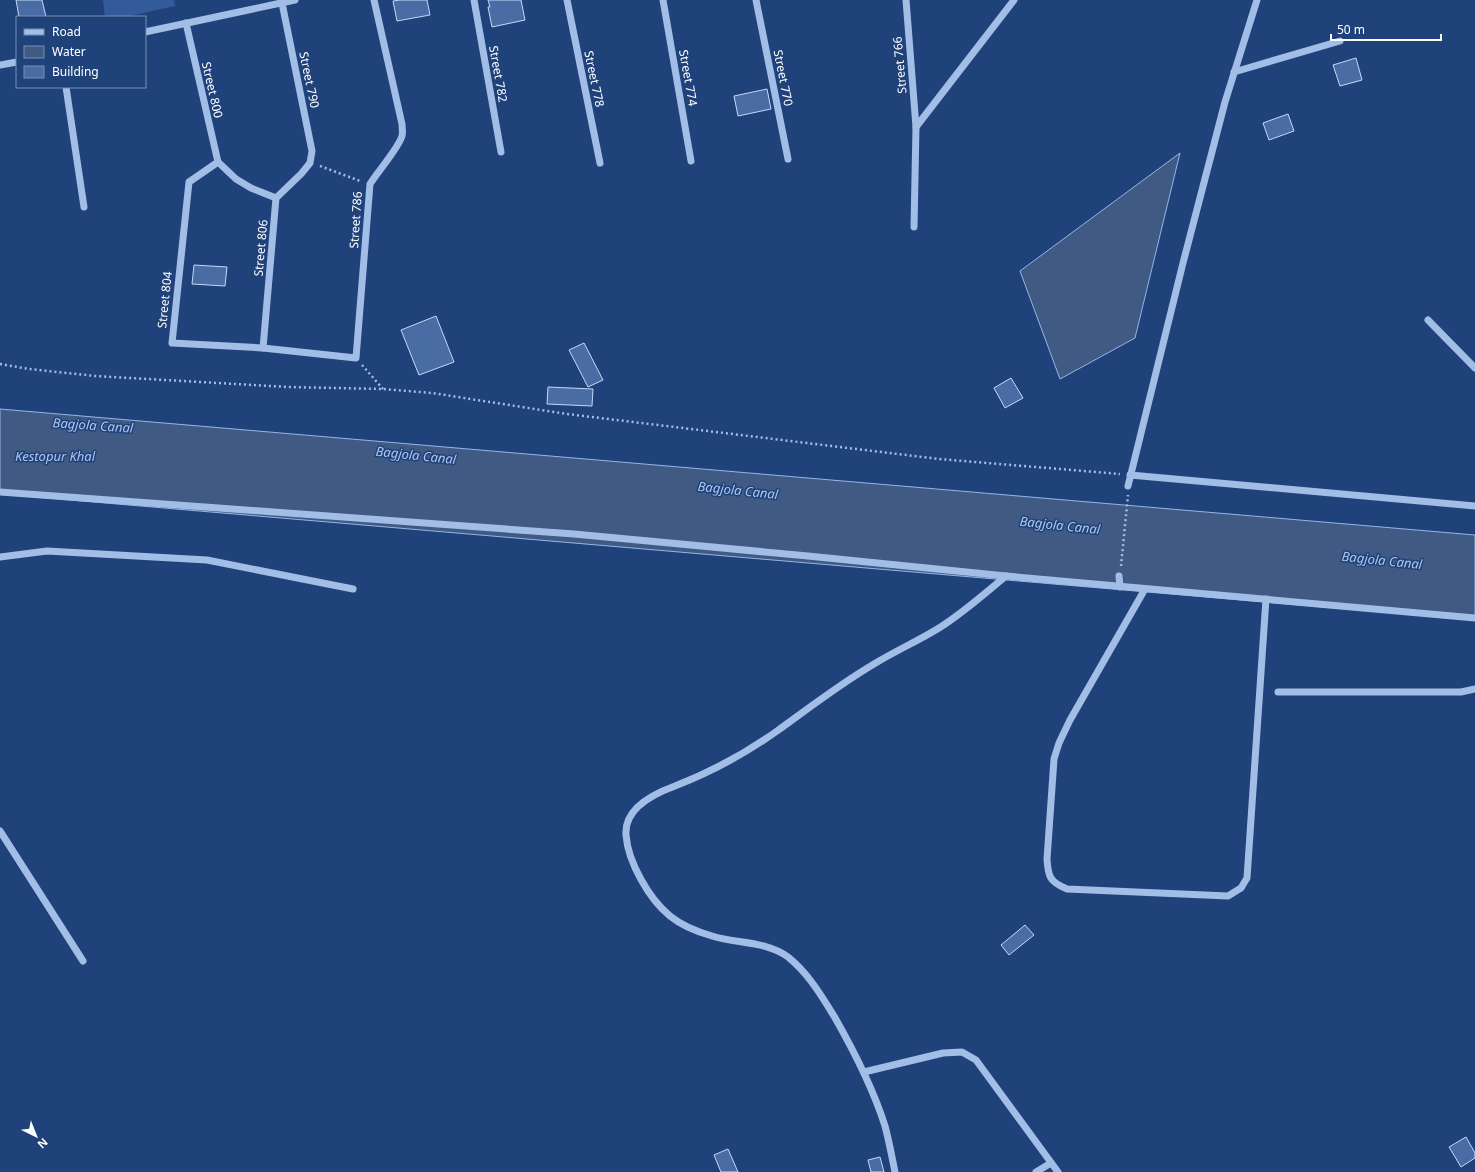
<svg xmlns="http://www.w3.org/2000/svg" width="1475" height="1172" font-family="'Noto Sans',sans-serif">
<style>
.green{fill:#335b99}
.water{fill:#415a84;stroke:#96b6e7}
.building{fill:#496ca4;stroke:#c6d8f5}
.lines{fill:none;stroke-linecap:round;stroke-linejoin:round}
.path{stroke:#a2bde6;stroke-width:2.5;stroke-dasharray:2 3;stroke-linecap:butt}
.minor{stroke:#a2bde6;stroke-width:7}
.labels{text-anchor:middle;stroke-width:3;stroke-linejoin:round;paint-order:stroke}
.street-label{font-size:12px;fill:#fff;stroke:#20427b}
.water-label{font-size:13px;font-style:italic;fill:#aec7ee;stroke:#20427b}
</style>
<rect width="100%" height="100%" fill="#20427b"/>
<!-- green -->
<polygon class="green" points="103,0 174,0 175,6 125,17 105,17"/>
<!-- water -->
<g class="water">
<polygon points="1180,153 1135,338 1060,379 1020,271"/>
<polygon points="0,409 1475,535 1475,620 0,494"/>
</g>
<!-- building -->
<g class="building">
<polygon points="16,0 42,0 46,17 19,17"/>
<polygon points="400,0 427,0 430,15 397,21 393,1"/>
<polygon points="488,0 521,0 525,20 492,27 488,7 490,7"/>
<polygon points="1356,58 1362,80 1340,86 1333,65"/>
<polygon points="767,89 771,109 738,116 734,96"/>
<polygon points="1288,114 1294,131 1269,140 1263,123"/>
<polygon points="194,265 227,267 225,286 192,284"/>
<polygon points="436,316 454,362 419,375 401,330"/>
<polygon points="584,343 603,380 588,387 569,350"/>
<polygon points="1011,378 1023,398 1005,408 994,388"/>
<polygon points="548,387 593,389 592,406 547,404"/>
<polygon points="1025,925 1034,935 1009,955 1001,945"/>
<polygon points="1466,1137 1475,1153 1475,1158 1461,1167 1449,1147"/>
<polygon points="728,1149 738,1172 721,1172 714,1155"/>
<polygon points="880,1157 884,1172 871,1172 868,1160"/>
</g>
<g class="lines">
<!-- path -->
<g class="path">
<polyline points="320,166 360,181"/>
<polyline points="0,364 29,369 95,376 288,387 383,389 432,393 567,414 939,459 1120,474"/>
<polyline points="362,365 383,389"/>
<polyline points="1121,566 1128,495"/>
</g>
<!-- minor -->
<g class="minor">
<polyline points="474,0 501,152"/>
<polyline points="567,0 600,163"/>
<polyline points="663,0 691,161"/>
<polyline points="756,0 788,159"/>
<polyline points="906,0 916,127"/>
<polyline points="186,23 218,162"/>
<polyline points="145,32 295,0"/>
<polyline points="0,65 17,62"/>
<polyline points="1234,72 1340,41"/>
<polyline points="66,87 84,207"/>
<path d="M218 162 189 182 172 343 263 348 356 358 370 184C378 171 398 149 402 136 403 133 402 127 402 124L374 0"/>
<polyline points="218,162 236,179 251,188 276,198"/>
<polyline points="914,227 916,127 1014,0"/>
<polyline points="1428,320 1475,368"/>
<polyline points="263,348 276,198 301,174 310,163 312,151 282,3"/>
<polyline points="1130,475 1475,506"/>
<polyline points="1128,486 1183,263 1225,102 1257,0"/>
<polyline points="0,492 574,534 808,556 1006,576 1475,618"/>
<polyline points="0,557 47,551 207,560 353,589"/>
<polyline points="1119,576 1120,587"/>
<path d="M1145 589 1070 720 1059 743 1054 759 1047 859C1048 877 1050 882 1067 889L1228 896 1241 888 1247 878 1266 599"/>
<polyline points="1278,692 1461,692 1475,689"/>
<polyline points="0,831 83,961"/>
<polyline points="864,1072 943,1053 962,1052 976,1060 1058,1172"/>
<path d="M895 1172C892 1157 889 1141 885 1126 873 1088 854 1051 834 1016 821 995 808 973 788 957 767 941 737 944 712 936 698 932 681 925 670 916 649 899 628 862 626 835 624 808 653 794 675 786 711 772 746 753 777 731 809 708 840 684 874 664 895 651 918 641 939 628 963 613 984 594 1006 576"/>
<polyline points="1036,1172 1051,1163"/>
</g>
</g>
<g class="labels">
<!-- street labels -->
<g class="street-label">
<text transform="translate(900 65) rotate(-95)" y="4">Street 766</text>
<text transform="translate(498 74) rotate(80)" y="4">Street 782</text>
<text transform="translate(688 78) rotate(80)" y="4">Street 774</text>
<text transform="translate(783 78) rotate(79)" y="4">Street 770</text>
<text transform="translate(594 79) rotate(78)" y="4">Street 778</text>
<text transform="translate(309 80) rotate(78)" y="4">Street 790</text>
<text transform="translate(212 90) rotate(77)" y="4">Street 800</text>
<text transform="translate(356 220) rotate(-86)" y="4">Street 786</text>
<text transform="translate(261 248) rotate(-85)" y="4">Street 806</text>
<text transform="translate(165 300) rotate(-84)" y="4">Street 804</text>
</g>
<!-- water labels -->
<g class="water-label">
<text transform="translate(93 425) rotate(4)" y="5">Bagjola Canal</text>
<text transform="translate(416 455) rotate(6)" y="5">Bagjola Canal</text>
<text x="55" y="461">Kestopur Khal</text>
<text transform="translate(738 490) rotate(6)" y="5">Bagjola Canal</text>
<text transform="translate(1060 525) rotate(6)" y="5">Bagjola Canal</text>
<text transform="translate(1382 560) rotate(6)" y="5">Bagjola Canal</text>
</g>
</g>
<!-- legend -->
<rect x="16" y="16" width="130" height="72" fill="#20427b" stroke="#798eb0"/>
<rect x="24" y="29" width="20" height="6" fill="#a2bde6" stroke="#798eb0"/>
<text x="52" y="36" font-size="12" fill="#ffffff">Road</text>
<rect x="24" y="46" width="20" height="12" fill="#415a84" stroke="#798eb0"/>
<text x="52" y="56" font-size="12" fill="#ffffff">Water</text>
<rect x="24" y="66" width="20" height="12" fill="#496ca4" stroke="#798eb0"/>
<text x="52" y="76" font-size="12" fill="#ffffff">Building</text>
<!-- north arrow -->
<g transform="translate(36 1136) rotate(137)" stroke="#20427b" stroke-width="3" paint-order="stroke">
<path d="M0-3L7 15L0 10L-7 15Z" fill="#ffffff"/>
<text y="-6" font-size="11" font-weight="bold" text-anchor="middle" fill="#ffffff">N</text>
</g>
<!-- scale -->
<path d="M1331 34v6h110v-6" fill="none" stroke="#ffffff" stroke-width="2"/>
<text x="1337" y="34" font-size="12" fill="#ffffff" stroke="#20427b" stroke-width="3" paint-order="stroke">50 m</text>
</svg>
